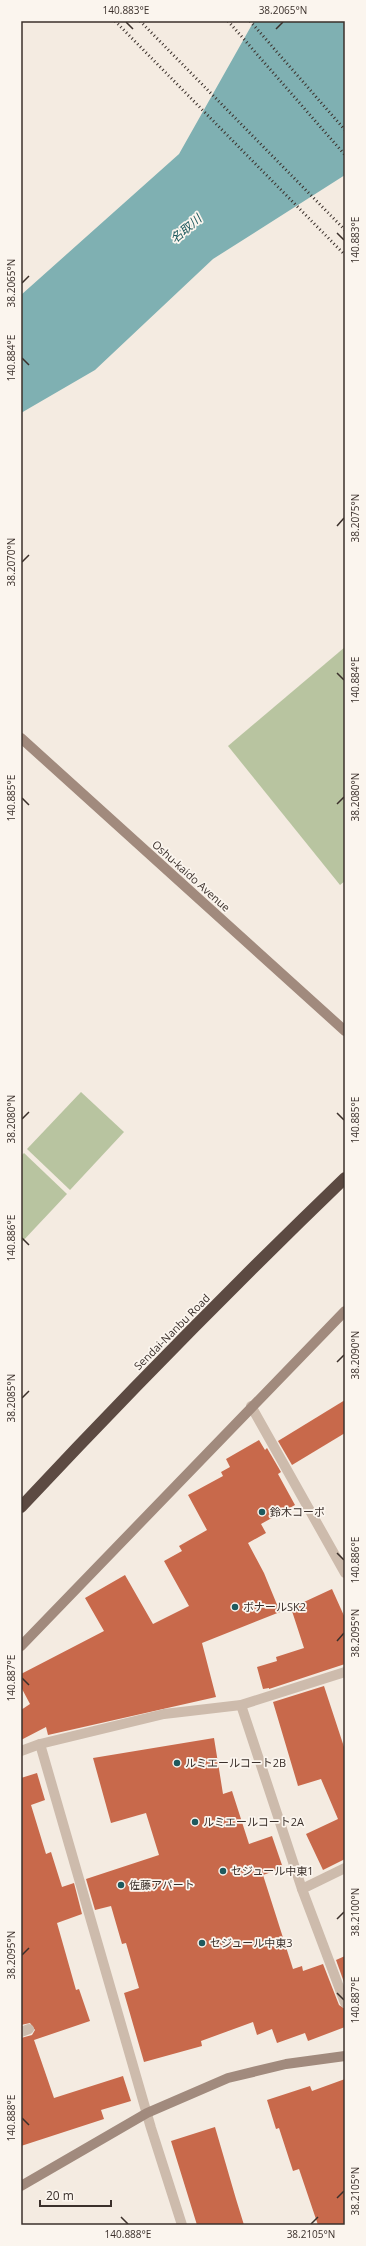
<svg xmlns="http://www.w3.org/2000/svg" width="366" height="2246" font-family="'Open Sans','Noto Sans JP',sans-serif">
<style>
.green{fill:#b8c4a0}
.water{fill:#7fb0b2}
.building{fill:#c8694b}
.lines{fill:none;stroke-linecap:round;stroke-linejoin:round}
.street{stroke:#cdbbac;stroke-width:10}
.secondary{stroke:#a18a7d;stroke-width:10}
.highway{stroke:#5c4a42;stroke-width:12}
.rail{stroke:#3b302b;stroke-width:3;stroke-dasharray:1 3;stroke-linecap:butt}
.ticks{fill:none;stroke:#3b302b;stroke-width:1.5}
.poi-dot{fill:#1f5a5e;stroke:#fbf5ee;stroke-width:1.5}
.labels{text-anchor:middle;stroke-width:3.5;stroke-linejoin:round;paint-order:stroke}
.street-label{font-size:11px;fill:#3b302b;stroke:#fbf5ee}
.poi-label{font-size:11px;fill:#3b302b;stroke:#fbf5ee;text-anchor:start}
.water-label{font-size:12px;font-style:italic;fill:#1f5a5e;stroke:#fbf5ee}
.neatline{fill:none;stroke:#3b302b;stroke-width:1.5}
.ticks-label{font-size:10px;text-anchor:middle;fill:#3b302b}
</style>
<rect width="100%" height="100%" fill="#f4ebe1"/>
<!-- green -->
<g class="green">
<polygon points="345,647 345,881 340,885 228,746"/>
<polygon points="81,1092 124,1132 70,1190 27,1149"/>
<polygon points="24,1153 67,1194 21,1243 21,1156"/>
</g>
<!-- water -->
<polygon class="water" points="254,21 345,21 345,175 213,259 95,370 21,413 21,295 179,154"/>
<!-- building -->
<g class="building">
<polygon points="345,1400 345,1433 292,1465 278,1441"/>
<polygon points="259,1440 265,1450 267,1448 281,1472 278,1474 295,1505 261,1524 266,1533 248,1543 264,1573 280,1612 202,1643 216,1697 48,1735 46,1727 21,1740 21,1710 30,1704 21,1687 21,1674 104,1631 85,1598 125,1575 153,1624 189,1606 164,1561 182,1551 179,1546 207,1530 188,1495 223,1476 221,1472 230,1467 226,1459"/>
<polygon points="332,1589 345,1618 345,1664 269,1689 269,1688 263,1689 257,1667 277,1661 276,1657 304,1648 291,1608"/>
<polygon points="324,1686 345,1750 345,1859 323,1870 306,1834 338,1819 321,1779 298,1786 273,1702"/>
<polygon points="214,1738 223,1794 232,1791 249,1844 272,1836 283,1868 263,1875 293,1969 302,1966 303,1971 323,1964 339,2005 345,2009 345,2027 308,2041 305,2033 277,2043 272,2029 257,2035 253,2022 201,2041 202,2046 144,2062 124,1993 139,1988 126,1943 122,1944 111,1906 95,1910 86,1879 159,1855 146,1813 111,1823 93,1758"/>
<polygon points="37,1773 45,1800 31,1805 46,1854 51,1852 62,1887 74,1883 82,1914 57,1923 76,1990 79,1989 90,2021 34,2040 54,2098 123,2076 131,2101 101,2110 104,2119 21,2146 21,2038 32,2035 35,2030 30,2023 21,2025 21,1778"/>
<polygon points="345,1956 345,1985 336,1960"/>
<polygon points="345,2079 345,2225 318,2225 299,2169 293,2171 279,2128 276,2129 267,2100 310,2086 312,2091"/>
<polygon points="215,2127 236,2199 244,2225 197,2225 171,2141"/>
</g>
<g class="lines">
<!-- street -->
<g class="street">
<polyline points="251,1406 345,1573"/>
<polyline points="241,1705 302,1889"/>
<polyline points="40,1744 151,2128 182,2225"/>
<polyline points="21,1751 40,1744 164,1714 241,1705 345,1672"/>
<polyline points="345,1868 302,1889 345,2003"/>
<polyline points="21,2032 29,2029"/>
</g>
<!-- secondary -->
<g class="secondary">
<polyline points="21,738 345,1031"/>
<polyline points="21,1646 345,1311"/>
<polyline points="21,2186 147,2113 228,2078 286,2064 345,2056"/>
</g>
<!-- highway -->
<path class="highway" d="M21 1507C126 1395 234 1285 345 1178"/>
<!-- rail -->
<g class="rail">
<polyline points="115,21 345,255"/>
<polyline points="140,21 345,230"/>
<polyline points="228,21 345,155"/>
<polyline points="250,21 345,130"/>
</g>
</g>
<!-- ticks -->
<path class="ticks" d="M126 22 133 29M276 29 283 22M337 233 344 240M22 283 29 276M22 358 29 365M337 526 344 518M22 562 29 555M337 673 344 680M22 798 29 805M337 804 344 797M337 1113 344 1120M22 1119 29 1112M22 1238 29 1245M337 1362 344 1355M22 1398 29 1391M337 1553 344 1560M337 1641 344 1633M22 1678 29 1685M337 1919 344 1912M22 1955 29 1948M337 1993 344 2000M22 2118 29 2125M337 2198 344 2191M121 2217 128 2224M311 2224 318 2217"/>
<!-- markers -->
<g class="poi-dot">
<circle cx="262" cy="1512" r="4"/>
<circle cx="235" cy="1607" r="4"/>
<circle cx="177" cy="1763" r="4"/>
<circle cx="195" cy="1822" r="4"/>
<circle cx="223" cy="1871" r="4"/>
<circle cx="121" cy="1885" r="4"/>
<circle cx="202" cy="1943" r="4"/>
</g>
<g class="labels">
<!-- street labels -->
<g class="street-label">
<text transform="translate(191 876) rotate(42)" y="4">Oshu-kaido Avenue</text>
<text transform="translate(172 1332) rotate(-45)" y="4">Sendai-Nanbu Road</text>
</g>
<!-- poi labels -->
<g class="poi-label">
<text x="270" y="1516">鈴木コーポ</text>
<text x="243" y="1611">ボナールSK2</text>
<text x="185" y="1767">ルミエールコート2B</text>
<text x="203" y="1826">ルミエールコート2A</text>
<text x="231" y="1875">セジュール中東1</text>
<text x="129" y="1889">佐藤アパート</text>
<text x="210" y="1947">セジュール中東3</text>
</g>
<!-- water labels -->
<g class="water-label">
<text transform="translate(186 229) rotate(-41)" y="4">名取川</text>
</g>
</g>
<!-- border -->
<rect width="366" height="2246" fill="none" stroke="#fbf5ee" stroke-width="44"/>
<!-- scale -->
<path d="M40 2200v6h71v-6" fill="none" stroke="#3b302b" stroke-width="2"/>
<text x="46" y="2200" font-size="12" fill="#3b302b" stroke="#fbf5ee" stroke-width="3" paint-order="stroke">20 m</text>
<rect x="22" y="22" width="322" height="2202" class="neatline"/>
<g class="ticks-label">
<text x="126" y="14">140.883°E</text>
<text x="283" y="14">38.2065°N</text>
<text transform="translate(355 240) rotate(-90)" y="4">140.883°E</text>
<text transform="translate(11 283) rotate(-90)" y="4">38.2065°N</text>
<text transform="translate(11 358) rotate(-90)" y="4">140.884°E</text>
<text transform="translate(355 518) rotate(-90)" y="4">38.2075°N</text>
<text transform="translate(11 562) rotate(-90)" y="4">38.2070°N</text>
<text transform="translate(355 680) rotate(-90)" y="4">140.884°E</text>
<text transform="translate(355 797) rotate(-90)" y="4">38.2080°N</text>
<text transform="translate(11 798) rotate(-90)" y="4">140.885°E</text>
<text transform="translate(11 1119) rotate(-90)" y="4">38.2080°N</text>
<text transform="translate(355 1120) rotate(-90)" y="4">140.885°E</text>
<text transform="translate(11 1238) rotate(-90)" y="4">140.886°E</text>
<text transform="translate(355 1355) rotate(-90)" y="4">38.2090°N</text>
<text transform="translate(11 1398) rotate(-90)" y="4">38.2085°N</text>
<text transform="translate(355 1560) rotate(-90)" y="4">140.886°E</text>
<text transform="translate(355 1633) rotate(-90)" y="4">38.2095°N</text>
<text transform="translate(11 1678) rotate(-90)" y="4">140.887°E</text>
<text transform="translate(355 1912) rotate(-90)" y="4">38.2100°N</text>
<text transform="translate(11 1955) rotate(-90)" y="4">38.2095°N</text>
<text transform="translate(355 2000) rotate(-90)" y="4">140.887°E</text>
<text transform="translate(11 2118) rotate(-90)" y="4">140.888°E</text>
<text transform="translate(355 2191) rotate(-90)" y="4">38.2105°N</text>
<text x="128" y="2238">140.888°E</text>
<text x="311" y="2238">38.2105°N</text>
</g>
</svg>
